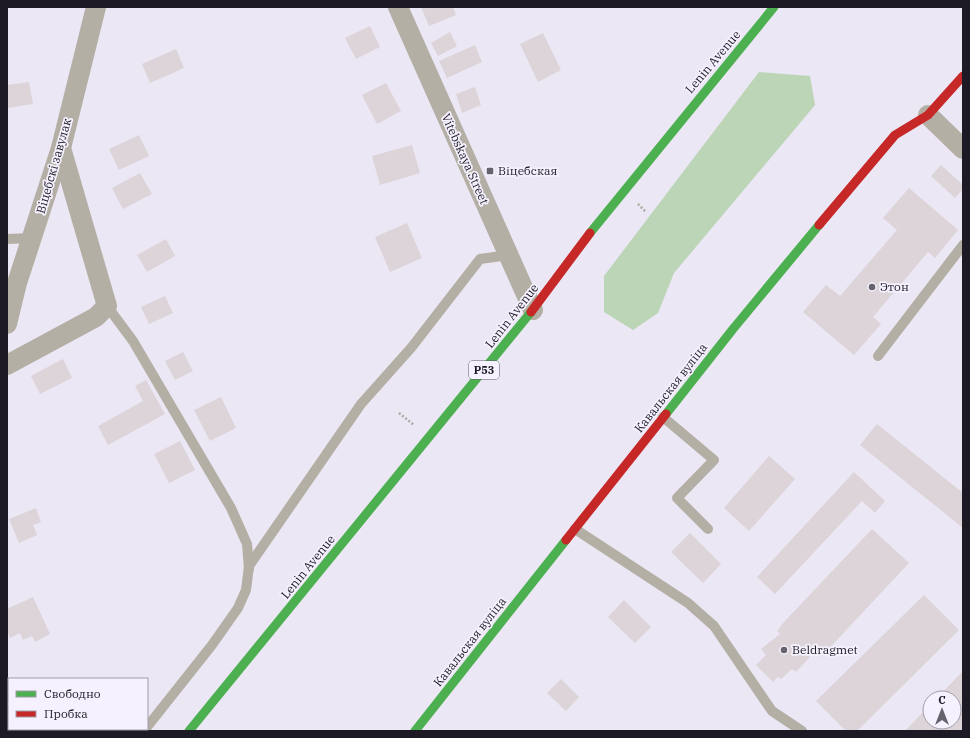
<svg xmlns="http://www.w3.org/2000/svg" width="970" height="738" font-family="'IBM Plex Serif',serif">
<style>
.forest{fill:#bbd5b6}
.building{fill:#dcd4d8}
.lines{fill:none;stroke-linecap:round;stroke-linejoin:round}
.path{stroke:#aeaaa4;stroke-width:2.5;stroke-dasharray:2 2;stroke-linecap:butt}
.lane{stroke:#b4afa4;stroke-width:10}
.street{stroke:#b4afa4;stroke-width:20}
.fast{stroke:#4caf50;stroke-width:9}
.jam{stroke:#c62828;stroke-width:9}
.poi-dot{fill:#66626d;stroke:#f5f1fe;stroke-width:1.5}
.labels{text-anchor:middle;stroke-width:3.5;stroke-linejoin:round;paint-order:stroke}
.shield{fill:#f5f1fe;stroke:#5e5a66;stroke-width:1}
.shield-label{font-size:11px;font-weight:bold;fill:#1e1a25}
.street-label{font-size:12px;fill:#1e1a25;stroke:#f5f1fe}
.poi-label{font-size:12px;fill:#1e1a25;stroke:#f5f1fe;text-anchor:start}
</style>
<rect width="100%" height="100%" fill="#ebe7f4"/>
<!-- forest -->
<polygon class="forest" points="759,72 810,76 815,105 674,273 658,313 633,330 604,312 604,276"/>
<!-- building -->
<g class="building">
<polygon points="421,7 453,7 456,15 429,26"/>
<polygon points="370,26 380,47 356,59 345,38"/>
<polygon points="450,32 457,46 438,56 431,43"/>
<polygon points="543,33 561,70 538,82 520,44"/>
<polygon points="475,45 482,62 447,78 439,61"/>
<polygon points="176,49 184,68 150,83 142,64"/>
<polygon points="29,82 33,104 7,108 7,85"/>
<polygon points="386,83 401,111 377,124 362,95"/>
<polygon points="475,87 481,105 462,113 456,94"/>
<polygon points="139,135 149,156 119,170 109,149"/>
<polygon points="412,145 420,173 380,185 372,156"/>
<polygon points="941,165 963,185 963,189 955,198 931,176"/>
<polygon points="140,173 152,194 123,209 112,188"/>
<polygon points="909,188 958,230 935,258 928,252 873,317 881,324 854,355 803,312 826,285 840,296 897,230 883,218"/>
<polygon points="407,223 422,258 390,272 375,237"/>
<polygon points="166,239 175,256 147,272 137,255"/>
<polygon points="165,296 173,313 149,324 141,307"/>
<polygon points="183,352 193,371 175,380 165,361"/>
<polygon points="63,359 72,378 40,394 31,376"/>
<polygon points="146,380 165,414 108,445 98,426 143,401 135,386"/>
<polygon points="221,397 236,428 210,441 194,410"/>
<polygon points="877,424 963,493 963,528 860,445"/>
<polygon points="180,441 195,470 169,483 154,454"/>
<polygon points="769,456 795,479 749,531 724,508"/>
<polygon points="854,472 885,501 875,513 862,501 775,594 757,577"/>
<polygon points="36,508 41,522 33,525 37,535 19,543 9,519"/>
<polygon points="872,529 909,563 821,657 812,649 807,654 810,657 796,672 792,669 781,679 778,677 773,682 756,665 766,655 761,649 780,634 777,631 784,622"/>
<polygon points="690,533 721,564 703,583 671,552"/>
<polygon points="924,595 959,630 857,731 846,731 816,701"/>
<polygon points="33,597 50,634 35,642 32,636 23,640 20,633 10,638 7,630 7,609"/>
<polygon points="624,600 651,627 635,643 608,617"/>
<polygon points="963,671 963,731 905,731 930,705 930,722 954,722 954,698 937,698"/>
<polygon points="561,679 579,697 566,711 547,693"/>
<polygon points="15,729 40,729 41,731 12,731"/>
<polygon points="50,729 73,729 74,731 51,731"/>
</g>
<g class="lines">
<!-- path -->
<g class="path">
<polyline points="638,204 646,212"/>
<polyline points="399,413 414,425"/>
</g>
<!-- lane -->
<g class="lane">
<polyline points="7,239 33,238"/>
<polyline points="107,306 133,341 231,508 247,544 249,569"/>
<polyline points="878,356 963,245"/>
<polyline points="663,417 714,460 677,498 708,529"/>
<polyline points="575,529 688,603 714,626 772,711 802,731"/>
<polyline points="147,727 212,645 238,608 246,590 249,566 361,404 411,348 480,259 509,255"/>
</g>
<!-- street -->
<g class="street">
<polyline points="398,7 533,310"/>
<polyline points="928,115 963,149"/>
<polyline points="7,324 17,283 61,148 96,7"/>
<polyline points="7,365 96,317 107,306 61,148"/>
</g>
<!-- fast -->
<g class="fast">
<polyline points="590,233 774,7"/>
<polyline points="666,414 733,329 819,225"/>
<polyline points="189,731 531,312"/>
<polyline points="415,731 566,540"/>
</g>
<!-- jam -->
<g class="jam">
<polyline points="819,225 895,135 928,115 963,76"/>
<polyline points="531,312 590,233"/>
<polyline points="566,540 666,414"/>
</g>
</g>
<!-- markers -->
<g class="poi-dot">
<rect x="486" y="167" width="8" height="8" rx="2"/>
<circle cx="872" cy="287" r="4"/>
<circle cx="784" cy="650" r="4"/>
</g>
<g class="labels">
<!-- shield labels -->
<rect class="shield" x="469" y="361" width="30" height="18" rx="3"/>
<g class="shield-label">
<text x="484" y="374">Р53</text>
</g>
<!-- street labels -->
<g class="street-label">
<text transform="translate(713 62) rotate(-50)" y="4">Lenin Avenue</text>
<text transform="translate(465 159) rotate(66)" y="4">Vitebskaya Street</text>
<text transform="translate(54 166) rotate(-74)" y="4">Віцебскі завулак</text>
<text transform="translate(512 316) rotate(-52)" y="4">Lenin Avenue</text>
<text transform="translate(671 388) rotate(-52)" y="4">Кавальская вуліца</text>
<text transform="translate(308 567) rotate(-51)" y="4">Lenin Avenue</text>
<text transform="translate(470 642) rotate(-52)" y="4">Кавальская вуліца</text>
</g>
<!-- poi labels -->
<g class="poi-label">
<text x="498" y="175">Віцебская</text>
<text x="880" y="291">Этон</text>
<text x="792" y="654">Beldragmet</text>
</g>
</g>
<!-- border -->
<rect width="970" height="738" fill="none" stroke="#1e1a25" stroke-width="16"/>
<!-- legend -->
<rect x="8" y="678" width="140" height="52" fill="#f5f1fe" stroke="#9f9ba7"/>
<rect x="16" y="691" width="20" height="6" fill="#4caf50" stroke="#9f9ba7"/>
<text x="44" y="698" font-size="12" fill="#1e1a25">Свободно</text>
<rect x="16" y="711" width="20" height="6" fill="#c62828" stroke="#9f9ba7"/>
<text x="44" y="718" font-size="12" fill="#1e1a25">Пробка</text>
<!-- north arrow -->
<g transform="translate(942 710)"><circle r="19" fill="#f5f1fe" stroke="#9f9ba7"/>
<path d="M0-3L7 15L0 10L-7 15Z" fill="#66626d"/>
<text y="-6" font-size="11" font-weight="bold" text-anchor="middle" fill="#1e1a25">С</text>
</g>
</svg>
